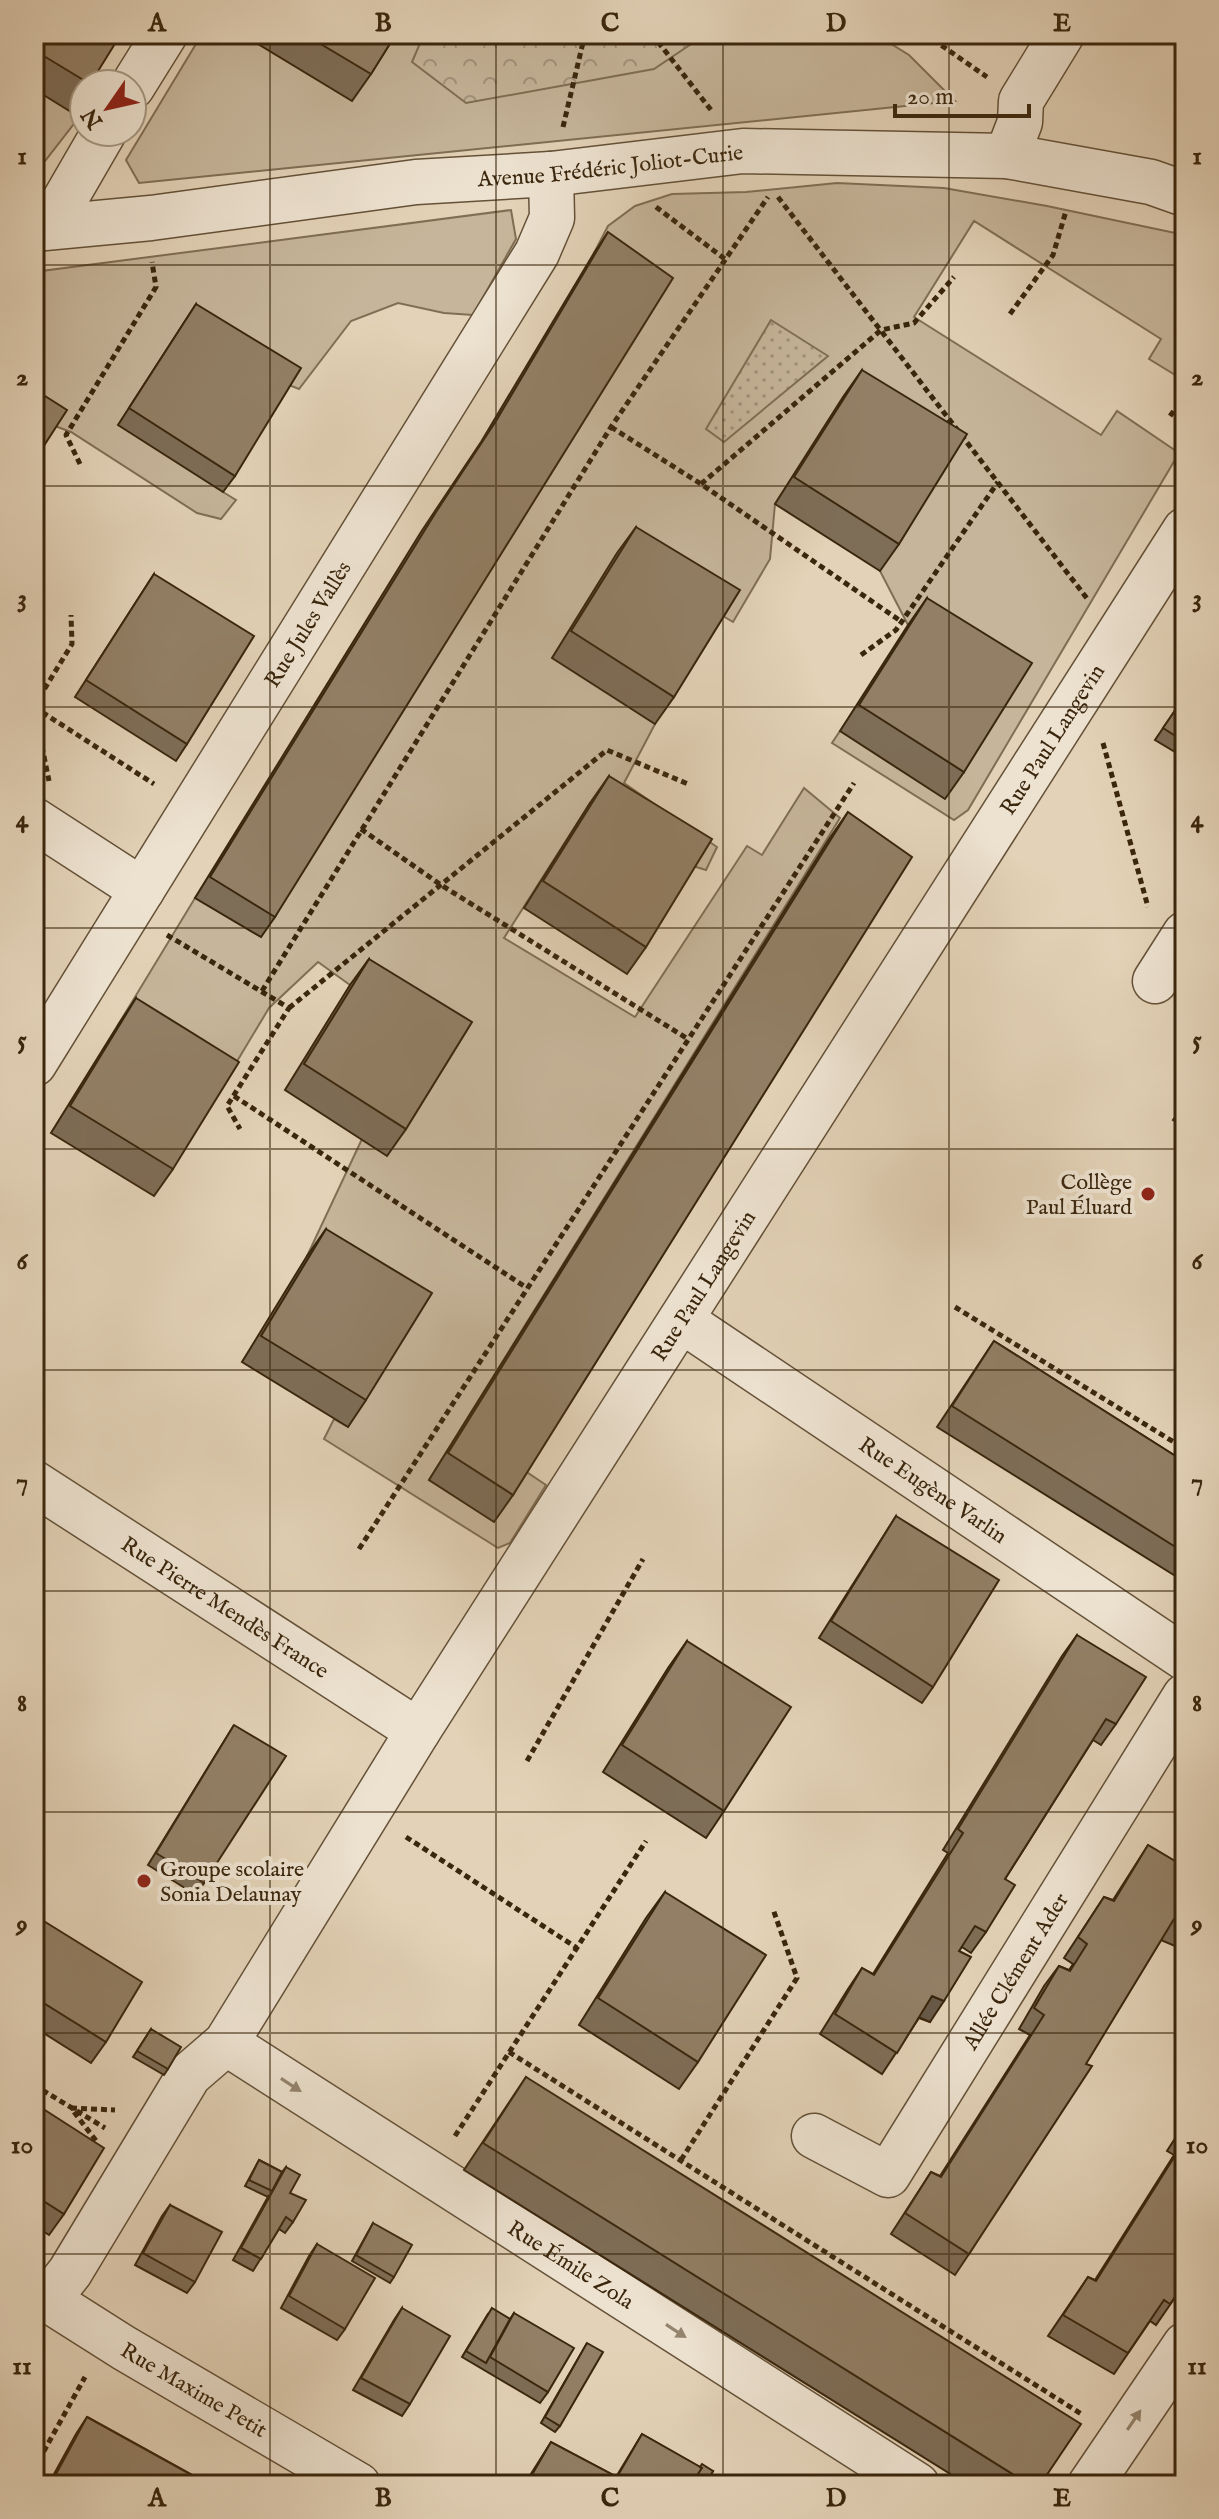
<svg xmlns="http://www.w3.org/2000/svg" width="1219" height="2519" font-family="'IM FELL English',serif">
<style>
.grass{fill:#c6b59a;stroke:#806e54;stroke-width:2}
.forest{fill:url(#forest-crowns);stroke:#806e54;stroke-width:2}
.park{fill:url(#park-dots);stroke:#806e54;stroke-width:2}
.lines{fill:none;stroke-linecap:round;stroke-linejoin:round}
.minor-casing{stroke:#645138;stroke-width:47}
.path{stroke:#3a260d;stroke-width:5;stroke-dasharray:6 4;stroke-linecap:butt}
.minor{stroke:#ede2d0;stroke-width:44}
.wall{fill:#7e6d57;stroke:#3a260d;stroke-width:2}
.shaded-wall{fill:#665947;stroke:#3a260d;stroke-width:2}
.building{fill:#927f65;stroke:#3a260d;stroke-width:2}
.oneway{fill:#94846e}
.grid{fill:none;stroke:#3a260d;stroke-width:2;stroke-opacity:0.55}
.poi-dot{fill:#8f2418;stroke:#ede2d0;stroke-width:3}
.labels{text-anchor:middle;stroke-width:8;stroke-linejoin:round;paint-order:stroke}
.street-label{font-size:22px;fill:#3a260d;stroke:#ede2d0}
.poi-label{font-size:22px;fill:#3a260d;stroke:#ede2d0;text-anchor:end}
.neatline{fill:none;stroke:#3a260d;stroke-width:3}
.grid-label{font-size:26px;text-anchor:middle;font-weight:bold;fill:#3a260d}
</style>
<defs>
<pattern id="forest-crowns" width="20" height="18" patternUnits="userSpaceOnUse" patternTransform="scale(2)"><rect width="20" height="18" fill="#c6b59a"/><path d="M2 6a3 3 0 1 1 6 0M12 15a3 3 0 1 1 6 0" fill="none" stroke="#a2937c"/></pattern>
<pattern id="park-dots" width="8" height="8" patternUnits="userSpaceOnUse" patternTransform="scale(2)"><rect width="8" height="8" fill="#c6b59a"/><path d="M2 2h.1M6 6h.1" fill="none" stroke="#a2937c" stroke-width="1.8" stroke-linecap="round"/></pattern>
</defs>
<rect width="100%" height="100%" fill="#e3d2b7"/>
<filter id="stains"><feTurbulence type="fractalNoise" baseFrequency=".0025" numOctaves="4"/><feColorMatrix values="0 0 0 0 .2 0 0 0 0 .09 0 0 0 0 .02 0 0 0 .5 -.17"/></filter>
<radialGradient id="worn" r=".72"><stop offset=".6" stop-color="#630" stop-opacity="0"/><stop offset="1" stop-color="#630" stop-opacity=".3"/></radialGradient>
<!-- grass -->
<g class="grass">
<polygon points="202,34 251,34 249,38 394,34 875,34 909,55 955,101 139,183 126,160"/>
<polygon points="34,89 80,116 45,161 34,171"/>
<polygon points="837,183 944,188 1047,206 1185,235 1185,381 1149,359 1161,339 974,221 914,317 1101,435 1117,411 1179,453 968,810 954,820 832,743 840,731 1013,690 908,625 880,571 844,397 775,504 770,559 733,622 618,554 553,657 655,724 624,783 717,847 706,870 693,866 590,803 504,938 635,1017 747,846 762,855 804,788 840,818 429,1480 494,1521 525,1471 546,1485 510,1543 498,1548 324,1439 334,1419 348,1427 413,1320 307,1256 362,1139 350,985 318,962 269,1008 221,1088 118,1025 195,898 261,937 658,298 594,253 608,226 635,206 672,194 746,192"/>
<polygon points="511,210 516,239 473,315 444,313 398,303 351,321 299,389 289,385 223,492 236,500 221,519 197,513 71,432 55,426 34,413 34,272"/>
</g>
<!-- forest -->
<polygon class="forest" points="424,34 706,34 654,69 466,103 412,62"/>
<!-- park -->
<polygon class="park" points="771,320 828,356 724,442 706,429"/>
<g class="lines">
<defs>
<g id="minor">
<polyline points="132,87 165,34"/>
<polyline points="1007,156 1020,122 1021,101 1062,34"/>
<polyline points="49,227 104,132"/>
<path id="s1" d="M34 229 151 218 416 182 551 174 743 151 1007 156 1151 182 1185 194"/>
<polyline points="34,820 142,890"/>
<polyline points="1155,981 1185,934"/>
<path id="s2" d="M34 1064 537 253 552 218 551 174"/>
<path id="s3" d="M681 1320 1185 1658"/>
<path id="s4" d="M34 1483 418 1731"/>
<path id="s5" d="M226 2043 917 2485"/>
<path id="s6" d="M814 2136 888 2175 1185 1696"/>
<path id="s7" d="M34 2291 124 2348 358 2485"/>
<path id="s8" d="M48 2300 70 2272 189 2075 226 2043 418 1731 1185 530"/>
<polyline points="1090,2485 1185,2345"/>
</g>
</defs>
<!-- minor casing -->
<use href="#minor" class="minor-casing"/>
<!-- path -->
<g class="path">
<polyline points="652,34 711,110"/>
<polyline points="925,34 987,77"/>
<polyline points="563,127 585,34"/>
<polyline points="778,197 1089,601"/>
<polyline points="656,207 725,259"/>
<polyline points="1010,314 1053,255 1066,211"/>
<polyline points="1170,416 1185,396"/>
<polyline points="611,427 701,484 902,622"/>
<polyline points="80,464 66,435 156,287 152,262"/>
<polyline points="701,484 881,330 914,323 954,277"/>
<polyline points="861,655 896,630 998,482"/>
<polyline points="34,706 72,644 71,615"/>
<polyline points="34,707 154,784"/>
<polyline points="34,707 49,781"/>
<polyline points="1103,743 1148,907"/>
<polyline points="361,829 441,885 688,1039"/>
<polyline points="167,935 289,1008 227,1106 240,1129"/>
<polyline points="262,991 611,427 768,197"/>
<polyline points="289,1008 607,750 688,784"/>
<polyline points="234,1096 527,1288"/>
<polyline points="955,1307 1185,1449"/>
<polyline points="359,1549 854,783"/>
<polyline points="527,1761 643,1559"/>
<polyline points="406,1837 577,1948"/>
<polyline points="509,2052 1083,2415"/>
<polyline points="34,2085 105,2128"/>
<polyline points="71,2108 115,2110"/>
<polyline points="74,2112 97,2142"/>
<polyline points="455,2136 646,1841"/>
<polyline points="681,2160 797,1978 773,1909"/>
<polyline points="34,2469 85,2377"/>
</g>
<!-- minor -->
<use href="#minor" class="minor"/>
</g>
<!-- wall -->
<g class="wall">
<polygon points="34,34 90,84 84,84 84,93 71,112 34,89"/>
<polygon points="251,34 396,34 371,74 352,101 248,38"/>
<polygon points="608,232 275,917 261,937 195,898 421,532 481,442 594,253"/>
<polygon points="196,304 235,476 223,492 118,425"/>
<polygon points="862,370 899,544 880,571 775,504 843,397"/>
<polygon points="636,527 674,697 655,724 552,658 617,553"/>
<polygon points="154,574 187,744 176,761 75,697"/>
<polygon points="927,598 964,772 945,799 840,731 908,625"/>
<polygon points="1185,696 1185,758 1155,740"/>
<polygon points="609,776 646,947 627,974 524,908 590,803"/>
<polygon points="848,812 513,1495 494,1522 429,1480 829,839"/>
<polygon points="369,959 406,1129 387,1156 285,1090 350,985"/>
<polygon points="136,998 173,1169 154,1196 51,1133 118,1025"/>
<polygon points="1185,1103 1185,1128 1173,1120"/>
<polygon points="326,1229 366,1400 348,1427 242,1362 307,1256"/>
<polygon points="994,1341 1185,1462 1185,1582 937,1427"/>
<polygon points="1185,1355 1185,1367 1180,1364"/>
<polygon points="896,1516 933,1687 922,1703 819,1638"/>
<polygon points="1077,1635 1116,1724 1101,1745 1093,1740 1005,1879 986,1932 971,1953 962,1947 959,1951 930,2022 919,2018 882,2074 820,2034 848,1989 862,1968 873,1974 948,1853 943,1850 1062,1656"/>
<polygon points="687,1641 724,1811 706,1838 603,1772 668,1668"/>
<polygon points="234,1725 204,1883 196,1895 148,1865"/>
<polygon points="1148,1845 1185,1867 1185,1932 1175,1946 1161,1940 969,2254 955,2275 891,2234 931,2172 940,2176 1030,2035 1019,2029 1044,1986 1059,1966 1069,1970 1073,1964 1064,1958 1104,1897 1113,1900"/>
<polygon points="665,1892 698,2062 679,2089 579,2025 646,1918"/>
<polygon points="34,1915 106,2042 91,2063 34,2027"/>
<polygon points="151,2029 168,2069 164,2075 133,2057"/>
<polygon points="526,2077 1040,2485 968,2485 464,2170"/>
<polygon points="34,2103 64,2214 49,2235 34,2225"/>
<polygon points="1185,2123 1185,2283 1156,2325 1150,2321 1114,2374 1048,2336 1088,2277 1095,2280 1174,2155 1167,2151"/>
<polygon points="259,2160 282,2172 286,2167 293,2222 285,2233 279,2229 253,2271 233,2260 269,2195 268,2197 245,2186"/>
<polygon points="170,2205 195,2282 187,2293 135,2265 162,2216"/>
<polygon points="373,2223 394,2277 390,2283 352,2261"/>
<polygon points="317,2244 345,2329 337,2340 281,2308 309,2256"/>
<polygon points="402,2308 410,2404 402,2416 353,2390 394,2320"/>
<polygon points="514,2313 548,2392 540,2403 462,2357 488,2314 510,2319"/>
<polygon points="587,2343 560,2426 555,2432 541,2423"/>
<polygon points="87,2417 210,2485 48,2485 76,2434"/>
<polygon points="642,2434 700,2467 713,2471 704,2485 702,2485 694,2480 692,2485 524,2485 551,2442 616,2477"/>
</g>
<!-- shaded-wall -->
<polygon class="shaded-wall" points="932,1996 944,2001 930,2022 918,2017"/>
<!-- building -->
<g class="building">
<polygon points="34,34 121,34 90,84 34,50"/>
<polygon points="304,34 396,34 371,74"/>
<polygon points="608,232 673,278 275,917 210,877 436,512 496,421"/>
<polygon points="196,304 301,368 235,476 129,408"/>
<polygon points="862,370 967,434 899,544 794,477"/>
<polygon points="34,389 67,410 34,461"/>
<polygon points="636,527 740,590 674,697 571,631"/>
<polygon points="154,574 254,636 187,744 86,680"/>
<polygon points="927,598 1032,663 964,772 859,705"/>
<polygon points="1185,696 1185,742 1163,728"/>
<polygon points="609,776 712,839 646,947 543,881"/>
<polygon points="848,812 912,857 513,1495 448,1453"/>
<polygon points="369,959 472,1022 406,1129 304,1064"/>
<polygon points="136,998 239,1062 173,1169 70,1106"/>
<polygon points="326,1229 432,1293 366,1400 261,1336"/>
<polygon points="994,1341 1185,1462 1185,1553 952,1406"/>
<polygon points="896,1516 999,1580 933,1687 831,1621"/>
<polygon points="1077,1635 1146,1677 1116,1724 1106,1719 1005,1879 1015,1885 986,1932 975,1926 959,1951 971,1957 944,2001 932,1996 897,2053 835,2014 862,1968 874,1975 963,1833 958,1829"/>
<polygon points="687,1641 791,1707 724,1811 622,1745"/>
<polygon points="234,1725 286,1756 204,1883 156,1853"/>
<polygon points="1148,1845 1185,1867 1185,1923 1174,1919 1086,2064 1092,2066 969,2254 905,2213 931,2172 941,2177 1044,2015 1034,2008 1059,1966 1070,1971 1087,1944 1078,1937 1104,1897 1114,1901"/>
<polygon points="665,1892 766,1955 698,2062 598,1998"/>
<polygon points="34,1915 142,1982 106,2042 34,1997"/>
<polygon points="151,2029 181,2047 168,2069 137,2051"/>
<polygon points="526,2077 1081,2424 1040,2485 1030,2485 483,2143"/>
<polygon points="34,2103 104,2148 64,2214 34,2195"/>
<polygon points="1185,2140 1185,2283 1170,2304 1164,2300 1128,2353 1063,2315 1088,2277 1096,2281"/>
<polygon points="259,2160 282,2172 272,2191 249,2180"/>
<polygon points="286,2167 300,2175 290,2193 306,2200 293,2222 286,2217 261,2259 241,2248"/>
<polygon points="170,2205 222,2232 195,2282 143,2253"/>
<polygon points="373,2223 412,2245 394,2277 356,2255"/>
<polygon points="317,2244 375,2278 345,2329 289,2296"/>
<polygon points="34,2307 43,2313 34,2327"/>
<polygon points="402,2308 450,2336 410,2404 361,2378"/>
<polygon points="492,2308 510,2319 486,2363 466,2351"/>
<polygon points="514,2313 574,2348 548,2392 490,2357"/>
<polygon points="587,2343 603,2352 560,2426 545,2417"/>
<polygon points="87,2417 210,2485 50,2485"/>
<polygon points="642,2434 702,2468 692,2485 621,2485 615,2481 612,2485 526,2485 551,2442 617,2477"/>
<polygon points="702,2464 713,2471 708,2480 698,2474 702,2468 700,2467"/>
</g>
<!-- one-way arrows -->
<defs><path id="oneway-solid" d="M-6-.8H1V-3.2L6.5 0L1 3.2V.8H-6Z" transform="scale(2)"/></defs>
<g class="oneway">
<use href="#oneway-solid" transform="translate(291 2085) rotate(33)"/>
<use href="#oneway-solid" transform="translate(676 2331) rotate(33)"/>
<use href="#oneway-solid" transform="translate(1134 2420) rotate(-56)"/>
</g>
<!-- grid -->
<path class="grid" d="M270 34V2485M496 34V2485M723 34V2485M949 34V2485M34 265H1185M34 486H1185M34 707H1185M34 928H1185M34 1149H1185M34 1370H1185M34 1591H1185M34 1812H1185M34 2033H1185M34 2254H1185"/>
<!-- markers -->
<g class="poi-dot">
<circle cx="1148" cy="1194" r="8"/>
<circle cx="144" cy="1881" r="8"/>
</g>
<g class="labels">
<!-- street labels -->
<g class="street-label">
<text dy="8" stroke="none"><textPath href="#s1" startOffset="580">Avenue Frédéric Joliot-Curie</textPath></text>
<text dy="8" stroke="none"><textPath href="#s2" startOffset="518">Rue Jules Vallès</textPath></text>
<text dy="8" stroke="none"><textPath href="#s8" startOffset="1858">Rue Paul Langevin</textPath></text>
<text dy="8" stroke="none"><textPath href="#s8" startOffset="1210">Rue Paul Langevin</textPath></text>
<text dy="8" stroke="none"><textPath href="#s3" startOffset="304">Rue Eugène Varlin</textPath></text>
<text dy="8" stroke="none"><textPath href="#s4" startOffset="228">Rue Pierre Mendès France</textPath></text>
<text dy="8" stroke="none"><textPath href="#s6" startOffset="324">Allée Clément Ader</textPath></text>
<text dy="8" stroke="none"><textPath href="#s5" startOffset="410">Rue Émile Zola</textPath></text>
<text dy="8" stroke="none"><textPath href="#s7" startOffset="188">Rue Maxime Petit</textPath></text>
</g>
<!-- poi labels -->
<g class="poi-label">
<text x="1132" y="1189">Collège<tspan x="1132" dy="25">Paul Éluard</tspan></text>
<text x="160" y="1876" text-anchor="start">Groupe scolaire<tspan x="160" dy="25">Sonia Delaunay</tspan></text>
</g>
</g>
<!-- margin -->
<rect width="1219" height="2519" fill="none" stroke="#e3d2b7" stroke-width="88"/>
<!-- north arrow -->
<g transform="translate(108 108) rotate(236)"><circle r="38" fill="#ede2d0" stroke="#a59782" stroke-width="2"/>
<path d="M0-6L14 30L0 20L-14 30Z" fill="#8f2418"/>
<text y="-12" font-size="22" font-weight="bold" text-anchor="middle" fill="#3a260d">N</text>
</g>
<!-- scale -->
<path d="M895 104v12h134v-12" fill="none" stroke="#3a260d" stroke-width="4"/>
<text x="907" y="104" font-size="24" fill="#3a260d" stroke="#ede2d0" stroke-width="6" paint-order="stroke">20 m</text>
<rect x="44" y="44" width="1131" height="2431" class="neatline"/>
<g class="grid-label">
<text x="157" y="31">A</text>
<text x="383" y="31">B</text>
<text x="610" y="31">C</text>
<text x="836" y="31">D</text>
<text x="1062" y="31">E</text>
<text x="22" y="164">1</text>
<text x="1197" y="164">1</text>
<text x="22" y="385">2</text>
<text x="1197" y="385">2</text>
<text x="22" y="606">3</text>
<text x="1197" y="606">3</text>
<text x="22" y="827">4</text>
<text x="1197" y="827">4</text>
<text x="22" y="1048">5</text>
<text x="1197" y="1048">5</text>
<text x="22" y="1269">6</text>
<text x="1197" y="1269">6</text>
<text x="22" y="1490">7</text>
<text x="1197" y="1490">7</text>
<text x="22" y="1711">8</text>
<text x="1197" y="1711">8</text>
<text x="22" y="1932">9</text>
<text x="1197" y="1932">9</text>
<text x="22" y="2153">10</text>
<text x="1197" y="2153">10</text>
<text x="22" y="2374">11</text>
<text x="1197" y="2374">11</text>
<text x="157" y="2506">A</text>
<text x="383" y="2506">B</text>
<text x="610" y="2506">C</text>
<text x="836" y="2506">D</text>
<text x="1062" y="2506">E</text>
</g>
<rect width="100%" height="100%" filter="url(#stains)"/>
<rect width="100%" height="100%" fill="url(#worn)"/>
</svg>
